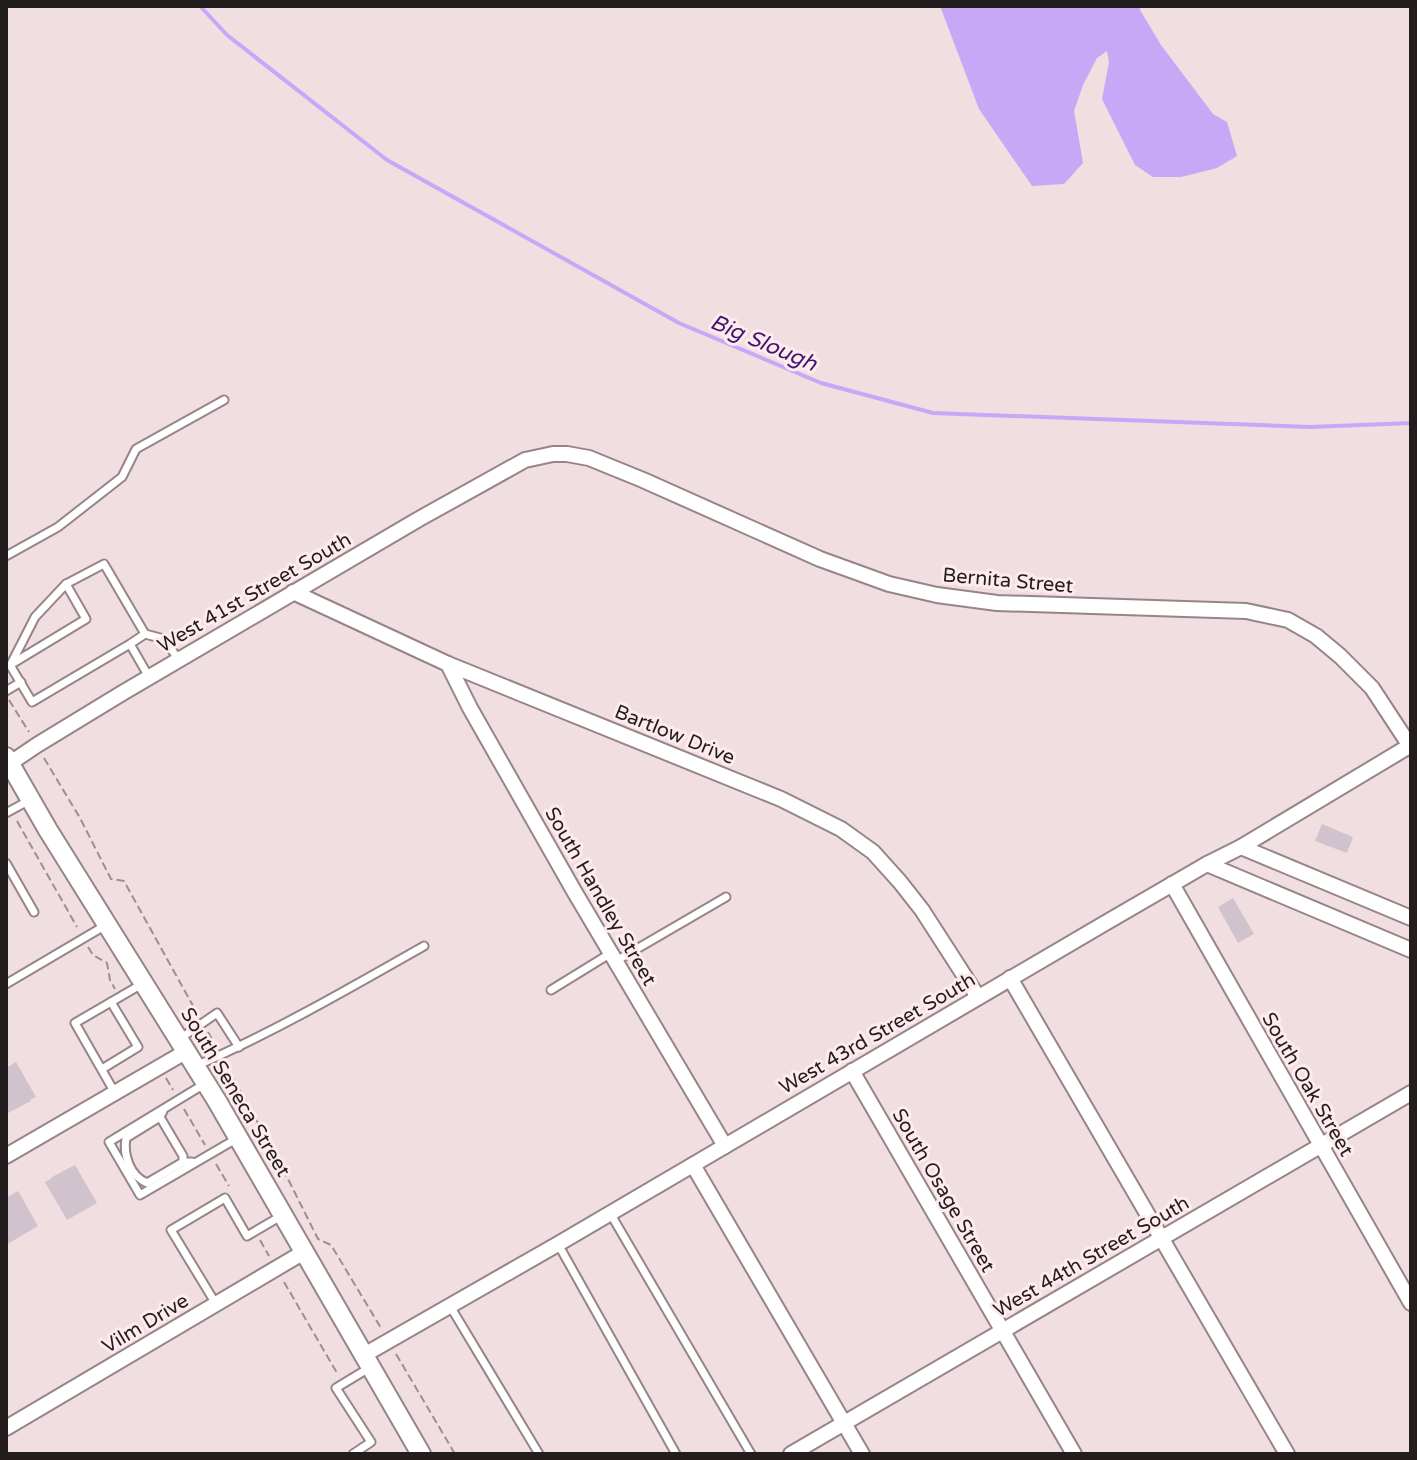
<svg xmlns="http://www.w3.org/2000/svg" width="1417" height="1460" font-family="'Varela Round',sans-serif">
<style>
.water{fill:#c8a7f7}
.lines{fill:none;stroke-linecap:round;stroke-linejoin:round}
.stream{stroke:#c8a7f7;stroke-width:4}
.building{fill:#d1c3ce}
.lane-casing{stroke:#968588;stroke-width:11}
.street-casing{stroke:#968588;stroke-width:18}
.secondary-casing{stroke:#968588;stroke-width:22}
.path{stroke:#9c8f91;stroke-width:2;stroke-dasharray:8 4;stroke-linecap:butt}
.lane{stroke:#fff;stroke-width:7}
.street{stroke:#fff;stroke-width:14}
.secondary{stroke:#fff;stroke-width:18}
.labels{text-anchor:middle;stroke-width:6;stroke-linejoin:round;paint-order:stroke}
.street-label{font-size:20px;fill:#231d1e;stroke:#feebee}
.water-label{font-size:22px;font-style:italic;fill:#451471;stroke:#feebee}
</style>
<rect width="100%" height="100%" fill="#f1dee1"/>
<!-- water -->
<polygon class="water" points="940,6 1140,6 1140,10 1161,45 1213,114 1227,122 1237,156 1217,168 1181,177 1153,177 1135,165 1102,99 1109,62 1107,51 1097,58 1083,85 1074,111 1083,163 1064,184 1032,186 979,109"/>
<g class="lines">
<!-- stream -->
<polyline class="stream" points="200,6 227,35 387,160 679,323 821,383 933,413 1310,427 1411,423"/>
</g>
<!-- building -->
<g class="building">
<polygon points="1322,824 1353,837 1347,853 1315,841"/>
<polygon points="1233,898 1254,934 1238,943 1218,907"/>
<polygon points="16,1062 36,1097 30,1100 31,1101 6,1114 6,1068"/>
<polygon points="75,1165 97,1203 67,1220 45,1182 52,1178 52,1177"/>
<polygon points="18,1191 38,1226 6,1245 6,1198"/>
</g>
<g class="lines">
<defs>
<g id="lane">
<polyline points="6,556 58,527 122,477 136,449 224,400"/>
<polyline points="145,634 164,639 179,660"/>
<polyline points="130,644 145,634 104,564 66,584 86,619 10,665 32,702 130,644 149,677"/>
<polyline points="11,664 35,617 66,584"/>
<polyline points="6,691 21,682"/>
<polyline points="6,813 28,801"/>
<polyline points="6,863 34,912"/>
<polyline points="616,961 726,897"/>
<polyline points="6,984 106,925"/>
<polyline points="551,990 611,953"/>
<polyline points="181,1038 217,1013 239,1047"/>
<path d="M198 1065C276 1031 350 988 424 946"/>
<polyline points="102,1069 138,1047 111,1002"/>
<polyline points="206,1083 109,1142 140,1195 236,1139"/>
<polyline points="115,1093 75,1023 142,984"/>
<path d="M163 1111 160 1117 126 1138C123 1155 130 1176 147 1183L183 1162H192"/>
<polyline points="160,1117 183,1156 183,1162"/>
<polyline points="610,1213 751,1454"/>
<polyline points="558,1244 676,1454"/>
<polyline points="216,1304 171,1230 225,1198 247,1236 281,1216"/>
<polyline points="450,1306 539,1454"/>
<polyline points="353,1454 371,1442 336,1388 369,1368"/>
</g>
<g id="street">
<polyline points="293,592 448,664 781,799 841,829 873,852 900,882 922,910 978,997"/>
<polyline points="448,664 470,708 574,891 725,1146"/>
<polyline points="6,766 37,745 124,692 419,519 525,460 553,454 567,454 589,458 643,480 820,559 889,584 937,595 997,603 1246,611 1288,620 1316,636 1340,656 1372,688 1410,746"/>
<polyline points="1241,847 1411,918"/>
<polyline points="1207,864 1411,950"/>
<polyline points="1172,884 1411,1303"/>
<polyline points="1010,978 1287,1454"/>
<polyline points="852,1071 1074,1454"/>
<polyline points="6,1156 187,1051"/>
<polyline points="693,1165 862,1454"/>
<polyline points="364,1355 558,1244 1107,922 1207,864 1241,847 1411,745"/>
<polyline points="6,1428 304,1252"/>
<polyline points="791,1454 1411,1093"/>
</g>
<polyline id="secondary" points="6,757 48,830 217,1101 421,1454"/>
</defs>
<!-- lane casing -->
<use href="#lane" class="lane-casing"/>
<!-- street casing -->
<use href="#street" class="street-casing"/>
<!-- secondary casing -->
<use href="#secondary" class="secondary-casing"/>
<!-- path -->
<g class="path">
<polyline points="9,700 29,732"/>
<polyline points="44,758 80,818 111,879 124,881 197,1013"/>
<polyline points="17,821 77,927"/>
<polyline points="88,947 93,955 107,963 110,980 115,989"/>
<polyline points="208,1032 215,1044"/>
<polyline points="225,1064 278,1159 318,1239 331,1245 381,1328"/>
<polyline points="166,1078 173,1090"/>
<polyline points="184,1109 205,1145"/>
<polyline points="216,1164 229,1186"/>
<polyline points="260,1240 269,1256"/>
<polyline points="284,1282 337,1373"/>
<polyline points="396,1354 455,1454"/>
</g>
<!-- lane -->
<use href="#lane" class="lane"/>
<!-- street -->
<use href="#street" class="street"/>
<!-- secondary -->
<use href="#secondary" class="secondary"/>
</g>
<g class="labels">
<!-- street labels -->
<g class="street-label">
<text transform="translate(1008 580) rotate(5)" y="7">Bernita Street</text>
<text transform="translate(254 592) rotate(-30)" y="7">West 41st Street South</text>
<text transform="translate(675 734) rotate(22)" y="7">Bartlow Drive</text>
<text transform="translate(601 896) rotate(60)" y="7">South Handley Street</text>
<text transform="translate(877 1033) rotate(-30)" y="7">West 43rd Street South</text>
<text transform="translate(1308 1084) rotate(60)" y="7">South Oak Street</text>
<text transform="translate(236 1092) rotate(59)" y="7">South Seneca Street</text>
<text transform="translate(944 1190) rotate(60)" y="7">South Osage Street</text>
<text transform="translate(1091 1256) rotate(-30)" y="7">West 44th Street South</text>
<text transform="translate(145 1323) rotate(-31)" y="7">Vilm Drive</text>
</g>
<!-- water labels -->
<g class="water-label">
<text transform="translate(764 342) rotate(23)" y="8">Big Slough</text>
</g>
</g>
<!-- border -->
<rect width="1417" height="1460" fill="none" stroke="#231d1e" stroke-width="16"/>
</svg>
